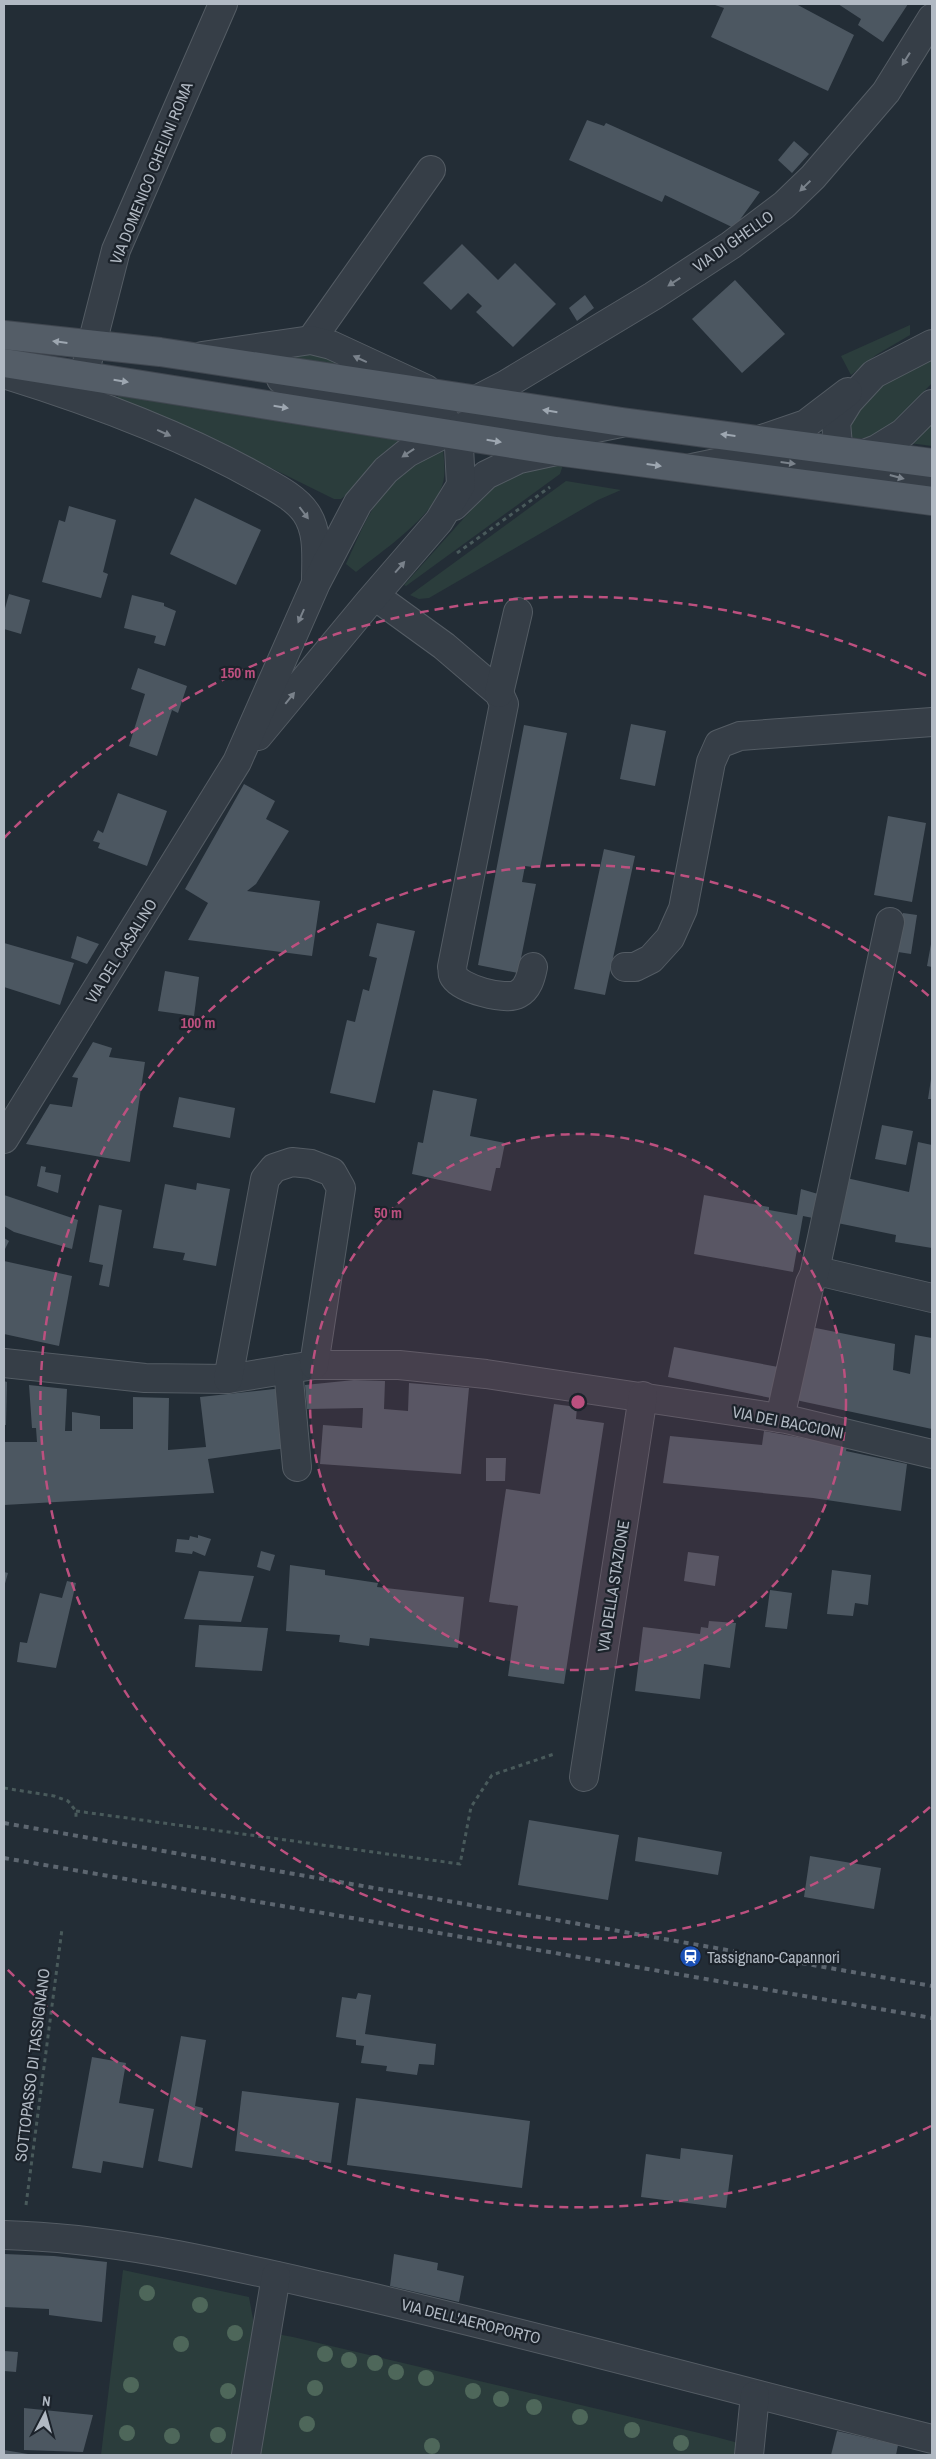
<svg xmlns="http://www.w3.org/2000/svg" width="936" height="2459" font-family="'Archivo Narrow',sans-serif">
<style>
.green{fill:#2b3d3c}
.building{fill:#4c5761}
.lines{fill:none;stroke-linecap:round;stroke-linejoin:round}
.minor-casing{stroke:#545c64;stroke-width:30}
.major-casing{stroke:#404750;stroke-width:30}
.path{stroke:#495a5b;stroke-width:3;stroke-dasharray:4 4;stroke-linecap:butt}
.minor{stroke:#363e47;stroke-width:28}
.major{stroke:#545d67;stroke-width:28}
.rail{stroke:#5d6670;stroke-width:4;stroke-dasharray:5 5;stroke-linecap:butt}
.tree{fill:#4e675a}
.oneway{fill:#7a828b}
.oneway2{fill:#9ea7b1}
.ring{fill:none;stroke:#bc507f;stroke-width:2.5;stroke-dasharray:9 6}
.labels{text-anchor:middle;stroke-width:4.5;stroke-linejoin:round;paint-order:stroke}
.street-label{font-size:16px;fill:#b1b9c3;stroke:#1c232b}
.poi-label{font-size:16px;fill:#b1b9c3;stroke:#1c232b;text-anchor:start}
.centre{fill:#bc507f;stroke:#1c232b;stroke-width:2.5}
.ring-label{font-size:15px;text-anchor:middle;font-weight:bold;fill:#bc507f;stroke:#1c232b;stroke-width:4.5;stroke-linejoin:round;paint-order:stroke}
</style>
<rect width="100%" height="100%" fill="#232d36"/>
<!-- green -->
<g class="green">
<polygon points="910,325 910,335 876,355 851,375 841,356"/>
<polygon points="308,346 365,373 263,354"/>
<path d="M932 357V383C913 402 881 447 850 437L848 422 874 391 894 375Z"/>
<polygon points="121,394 412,437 388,454 346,495 341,499 334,499 255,460 118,404 115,399"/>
<polygon points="932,421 932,446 909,443"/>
<path d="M443 448C444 463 447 477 440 491 427 521 382 551 356 572L346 564C372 506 383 477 443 448Z"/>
<polygon points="546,465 563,465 560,474 406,586 404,585 498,480"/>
<polygon points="566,481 621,490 598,500 429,598 419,599 410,595"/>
<polygon points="123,2270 249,2297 255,2330 293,2337 716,2437 742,2444 739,2455 101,2455"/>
</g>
<!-- building -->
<g class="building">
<polygon points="712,4 796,4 854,35 828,91 711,37 724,8"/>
<polygon points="838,4 908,4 883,42 858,25 861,19"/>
<polygon points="587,120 604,126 606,123 760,192 734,228 665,195 662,202 569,160"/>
<polygon points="794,141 809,154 792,173 778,160"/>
<polygon points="462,244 498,280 515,263 556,304 513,347 476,312 482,306 468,293 451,310 423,283"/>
<polygon points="735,280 785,334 742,373 692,319"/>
<polygon points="585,295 594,308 577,321 569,308"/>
<polygon points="195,498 261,530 236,585 170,554"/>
<polygon points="69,506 116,520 103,572 108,574 101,598 42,582 59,520 65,522"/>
<polygon points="9,594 30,600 21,634 4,629 4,612"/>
<polygon points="132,595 164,603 164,606 176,611 165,646 154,643 156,636 124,628"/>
<polygon points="138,668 187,686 178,713 172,710 157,756 129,746 145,694 131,689"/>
<polygon points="631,724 666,731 655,786 620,779"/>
<polygon points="524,725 567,733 540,868 525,866 522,882 536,884 518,973 478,965"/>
<polygon points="244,784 275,801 266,819 289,831 256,884 247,891 320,901 312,956 188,940 208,903 185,889"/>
<polygon points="118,793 167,811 147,866 98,848 100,843 93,841 98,830 103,833"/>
<polygon points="888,816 926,823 912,902 874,895"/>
<polygon points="604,849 635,856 605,995 574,989"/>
<polygon points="903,913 917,915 911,954 898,952"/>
<polygon points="377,923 415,931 375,1103 330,1093 347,1020 355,1022 363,989 369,991 377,958 369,956"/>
<polygon points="77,936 99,944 87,964 71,958"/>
<polygon points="4,943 74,963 60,1005 4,987"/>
<polygon points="931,944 932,944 932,967 927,966"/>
<polygon points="165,971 199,977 194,1016 158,1011"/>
<polygon points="93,1042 112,1048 109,1057 145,1062 130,1162 26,1144 50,1104 72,1107 78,1078 72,1077"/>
<polygon points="931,1079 932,1080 932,1099 928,1099"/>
<polygon points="433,1090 477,1099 470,1136 505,1143 500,1168 496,1168 491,1191 412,1174 418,1142 423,1143"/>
<polygon points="179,1097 235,1108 230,1138 173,1127"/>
<polygon points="882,1125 913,1131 906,1165 875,1159"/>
<polygon points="918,1142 932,1145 932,1248 895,1242 896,1235 803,1216 793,1272 694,1254 704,1195 769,1207 769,1210 797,1215 801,1189 818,1194 842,1177 909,1192"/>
<polygon points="41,1166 46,1167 45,1172 61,1175 58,1193 37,1186"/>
<polygon points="197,1183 230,1189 216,1266 183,1260 185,1253 153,1248 165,1184 196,1190"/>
<polygon points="4,1195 78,1220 72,1249 14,1232 4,1226"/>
<polygon points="99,1205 122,1210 109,1287 99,1285 103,1265 89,1262"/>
<polygon points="4,1238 9,1241 4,1251"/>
<polygon points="4,1261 72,1276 59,1346 4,1334"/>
<polygon points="806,1326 895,1344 893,1370 910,1374 915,1335 932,1338 932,1429 791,1399"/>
<polygon points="674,1347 778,1367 771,1398 668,1377"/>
<polygon points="354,1380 385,1381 384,1409 408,1411 409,1383 469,1388 461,1474 320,1464 323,1425 362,1428 363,1408 307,1409 305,1385"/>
<polygon points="4,1381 7,1382 6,1425 4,1425"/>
<polygon points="29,1385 67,1389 65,1431 72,1431 72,1412 100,1416 100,1429 133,1429 133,1397 169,1398 168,1450 206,1447 200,1397 283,1388 287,1448 208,1459 214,1493 4,1505 4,1442 37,1442 36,1428 32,1428"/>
<polygon points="554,1404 577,1407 576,1419 604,1423 564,1684 508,1676 518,1606 489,1602 506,1489 540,1494"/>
<polygon points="764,1431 847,1446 846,1451 907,1464 901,1511 813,1498 663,1483 670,1436 762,1445"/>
<polygon points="486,1458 506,1458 505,1481 486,1481"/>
<polygon points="198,1535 211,1539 205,1556 193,1551 192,1554 175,1552 177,1539 189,1540 190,1536 198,1538"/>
<polygon points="261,1551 275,1555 270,1571 257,1567"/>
<polygon points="688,1552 719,1556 715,1586 684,1581"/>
<polygon points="290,1565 325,1570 325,1575 378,1583 377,1587 464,1597 458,1648 370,1638 369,1646 339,1642 340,1635 286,1631"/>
<polygon points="832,1570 871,1575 868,1605 855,1603 853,1616 827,1614"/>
<polygon points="199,1571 254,1576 241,1622 184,1619"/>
<polygon points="4,1572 8,1573 4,1587"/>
<polygon points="67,1581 76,1583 56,1668 17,1662 20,1642 27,1643 40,1593 62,1598"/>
<polygon points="770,1590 792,1593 787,1629 765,1627"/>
<polygon points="709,1621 736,1623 730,1668 704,1664 700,1699 635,1691 643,1627 700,1634 701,1627 708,1628"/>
<polygon points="199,1625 268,1628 262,1671 195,1667"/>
<polygon points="529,1820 619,1835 608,1900 518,1885"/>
<polygon points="638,1837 722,1852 718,1875 635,1861"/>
<polygon points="810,1856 881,1868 874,1909 804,1897"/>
<polygon points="358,1993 371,1995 365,2034 436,2044 434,2065 419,2064 417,2075 386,2071 387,2066 361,2063 364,2046 356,2045 356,2040 336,2037 342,1997 356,1999"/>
<polygon points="181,2036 206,2040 195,2106 203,2108 192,2168 158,2161"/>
<polygon points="92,2057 126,2063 119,2103 154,2109 143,2168 103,2161 101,2173 72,2168"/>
<polygon points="242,2091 339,2103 331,2163 235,2151"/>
<polygon points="356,2098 530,2121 522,2188 347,2165"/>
<polygon points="681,2148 733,2155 726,2208 641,2197 646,2154 680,2159"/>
<polygon points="4,2254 54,2256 107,2262 102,2322 49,2315 49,2309 4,2307"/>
<polygon points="394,2254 438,2263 437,2270 464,2276 459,2302 390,2286"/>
<polygon points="4,2351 18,2352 16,2372 4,2371"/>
<polygon points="24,2408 93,2415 83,2452 24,2450"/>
<polygon points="837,2431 898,2445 896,2455 831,2455"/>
<polygon points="4,2450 28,2454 28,2455 4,2455"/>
</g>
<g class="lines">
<defs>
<g id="minor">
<polyline points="311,340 431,170"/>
<polyline points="932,344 874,374 849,401 836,422 839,457 845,461 901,479 932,483"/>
<polyline points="202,356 311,340 331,345 426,389"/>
<path d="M4 374C91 401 181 434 260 479 276 488 296 498 306 513 319 532 316 558 316 580"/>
<polyline points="84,375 116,250 223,4"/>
<polyline points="476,400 505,385 653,296 731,245 784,205 813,177 886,92 932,18"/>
<polyline points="762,439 806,424 848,392"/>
<polyline points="692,468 740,458 827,468 877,449 903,433 932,404"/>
<polyline points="454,506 486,475 519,459 556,451"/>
<path d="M375 596 444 646 499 693 504 704 452 967C453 970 452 973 453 975 459 989 506 1001 518 994 528 989 531 977 533 967"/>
<polyline points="499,693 518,612"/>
<polyline points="258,736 369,602 439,521 461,485 459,447 455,435 440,412 339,396 281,379"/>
<polyline points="625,967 635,967 651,959 670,938 683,909 711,762 719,744 740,736 932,722"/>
<polyline points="4,1139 237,762 316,583 358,503 386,470 407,453 444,434 480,420 558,432 586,430 621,423"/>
<polyline points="814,1275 826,1273 932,1298"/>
<polyline points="4,1363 145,1378 228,1379 314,1365 399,1365 486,1374 786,1419 932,1454"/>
<polyline points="288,1369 297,1467"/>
<polyline points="228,1379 265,1179 274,1168 292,1162 311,1164 332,1172 341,1188 314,1365"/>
<polyline points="780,1418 810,1283 814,1275 890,922"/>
<polyline points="584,1777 643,1396"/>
<path d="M4 2235C124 2238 240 2268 357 2294 550 2339 740 2391 932 2439"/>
<polyline points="246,2455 276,2276"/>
<polyline points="749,2455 755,2395"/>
</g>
<g id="major">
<polyline points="4,335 160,352 622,422 932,463"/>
<polyline points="4,363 556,451 932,501"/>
</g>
</defs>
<!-- minor casing -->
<use href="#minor" class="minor-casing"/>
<!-- major casing -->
<use href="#major" class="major-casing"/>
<!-- path -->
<g class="path">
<polyline points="457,553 550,487"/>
<polyline points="4,1788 54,1796 68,1801 76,1811 76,1819"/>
<polyline points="76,1811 460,1864 471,1807 492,1775 554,1754"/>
<polyline points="26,2205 62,1929"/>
</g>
<!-- minor -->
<use href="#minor" class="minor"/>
<!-- major -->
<use href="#major" class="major"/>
<!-- rail -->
<g class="rail">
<polyline points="4,1823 932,1986"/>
<polyline points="4,1858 932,2018"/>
</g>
</g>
<!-- trees -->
<g class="tree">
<circle cx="147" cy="2293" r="8"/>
<circle cx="200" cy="2305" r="8"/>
<circle cx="235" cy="2333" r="8"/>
<circle cx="181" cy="2344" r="8"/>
<circle cx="325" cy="2354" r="8"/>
<circle cx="349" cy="2360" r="8"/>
<circle cx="375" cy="2363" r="8"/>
<circle cx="396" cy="2372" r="8"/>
<circle cx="426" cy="2378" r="8"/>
<circle cx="131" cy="2385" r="8"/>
<circle cx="315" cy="2388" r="8"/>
<circle cx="228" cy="2391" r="8"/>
<circle cx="473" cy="2391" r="8"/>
<circle cx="501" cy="2399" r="8"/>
<circle cx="534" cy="2407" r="8"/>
<circle cx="580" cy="2417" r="8"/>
<circle cx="307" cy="2424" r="8"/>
<circle cx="632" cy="2430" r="8"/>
<circle cx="127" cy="2433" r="8"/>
<circle cx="218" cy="2435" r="8"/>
<circle cx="172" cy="2436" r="8"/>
<circle cx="681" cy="2443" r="8"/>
<circle cx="432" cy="2446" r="8"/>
</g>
<!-- one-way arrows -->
<defs><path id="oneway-solid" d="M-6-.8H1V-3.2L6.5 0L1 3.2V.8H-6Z" transform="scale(1.25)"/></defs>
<g class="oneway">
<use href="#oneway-solid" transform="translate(906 59) rotate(122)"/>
<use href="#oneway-solid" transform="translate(805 186) rotate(136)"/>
<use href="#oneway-solid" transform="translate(674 282) rotate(147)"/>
<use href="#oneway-solid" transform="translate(360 359) rotate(-155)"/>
<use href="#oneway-solid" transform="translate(164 433) rotate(24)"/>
<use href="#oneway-solid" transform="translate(408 453) rotate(146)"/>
<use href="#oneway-solid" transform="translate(788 463) rotate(7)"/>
<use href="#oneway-solid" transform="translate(897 477) rotate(15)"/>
<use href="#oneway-solid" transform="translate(304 513) rotate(53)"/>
<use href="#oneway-solid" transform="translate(400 567) rotate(-49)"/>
<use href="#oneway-solid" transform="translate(301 616) rotate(114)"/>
<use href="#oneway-solid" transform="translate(290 698) rotate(-51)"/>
</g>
<g class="oneway2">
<use href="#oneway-solid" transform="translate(60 342) rotate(-173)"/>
<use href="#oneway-solid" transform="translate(121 381) rotate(9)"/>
<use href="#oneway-solid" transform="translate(281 407) rotate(9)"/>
<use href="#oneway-solid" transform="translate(550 411) rotate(-171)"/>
<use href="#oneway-solid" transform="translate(728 435) rotate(-173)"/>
<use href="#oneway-solid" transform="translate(494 441) rotate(9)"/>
<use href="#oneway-solid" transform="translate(654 465) rotate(8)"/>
</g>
<!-- distance rings -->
<circle cx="578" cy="1402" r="268" fill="#bc507f" fill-opacity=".12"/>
<g class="ring">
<circle cx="578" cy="1402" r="268"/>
<path d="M930 1807A537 537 0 1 1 930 997"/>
<path d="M931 2126A805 805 0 0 1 4 1966M4 838A805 805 0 0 1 931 678"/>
</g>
<!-- icons -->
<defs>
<symbol id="station-disc" viewBox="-11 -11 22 22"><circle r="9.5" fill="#1a4fb4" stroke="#1c232b"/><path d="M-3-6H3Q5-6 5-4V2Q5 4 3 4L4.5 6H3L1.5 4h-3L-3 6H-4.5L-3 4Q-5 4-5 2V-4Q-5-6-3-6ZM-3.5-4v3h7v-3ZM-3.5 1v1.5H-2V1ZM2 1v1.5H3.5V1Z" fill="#fff"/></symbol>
</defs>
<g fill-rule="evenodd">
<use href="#station-disc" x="678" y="1944" width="25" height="25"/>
</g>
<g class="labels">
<!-- street labels -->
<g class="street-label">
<text transform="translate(151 173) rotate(-68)" y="6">VIA DOMENICO CHELINI ROMA</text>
<text transform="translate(733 241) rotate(-35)" y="6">VIA DI GHELLO</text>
<text transform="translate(121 951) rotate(-58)" y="6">VIA DEL CASALINO</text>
<text transform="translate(788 1422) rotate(11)" y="6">VIA DEI BACCIONI</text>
<text transform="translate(613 1586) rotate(-81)" y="6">VIA DELLA STAZIONE</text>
<text transform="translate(32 2065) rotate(-83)" y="6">SOTTOPASSO DI TASSIGNANO</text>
<text transform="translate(471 2321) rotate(14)" y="6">VIA DELL'AEROPORTO</text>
</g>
<!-- poi labels -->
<g class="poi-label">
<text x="707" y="1963">Tassignano-Capannori</text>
</g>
</g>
<circle cx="578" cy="1402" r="8" class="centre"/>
<g class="ring-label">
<text x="238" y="678">150 m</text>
<text x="198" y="1028">100 m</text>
<text x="388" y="1218">50 m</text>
</g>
<!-- border -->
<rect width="936" height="2459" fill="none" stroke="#b1b9c3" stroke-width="10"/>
<!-- north arrow -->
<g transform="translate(45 2414) rotate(6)" stroke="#1c232b" stroke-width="4" paint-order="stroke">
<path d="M0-4L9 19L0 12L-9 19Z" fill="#b1b9c3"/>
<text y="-8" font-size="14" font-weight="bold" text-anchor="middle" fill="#b1b9c3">N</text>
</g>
</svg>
